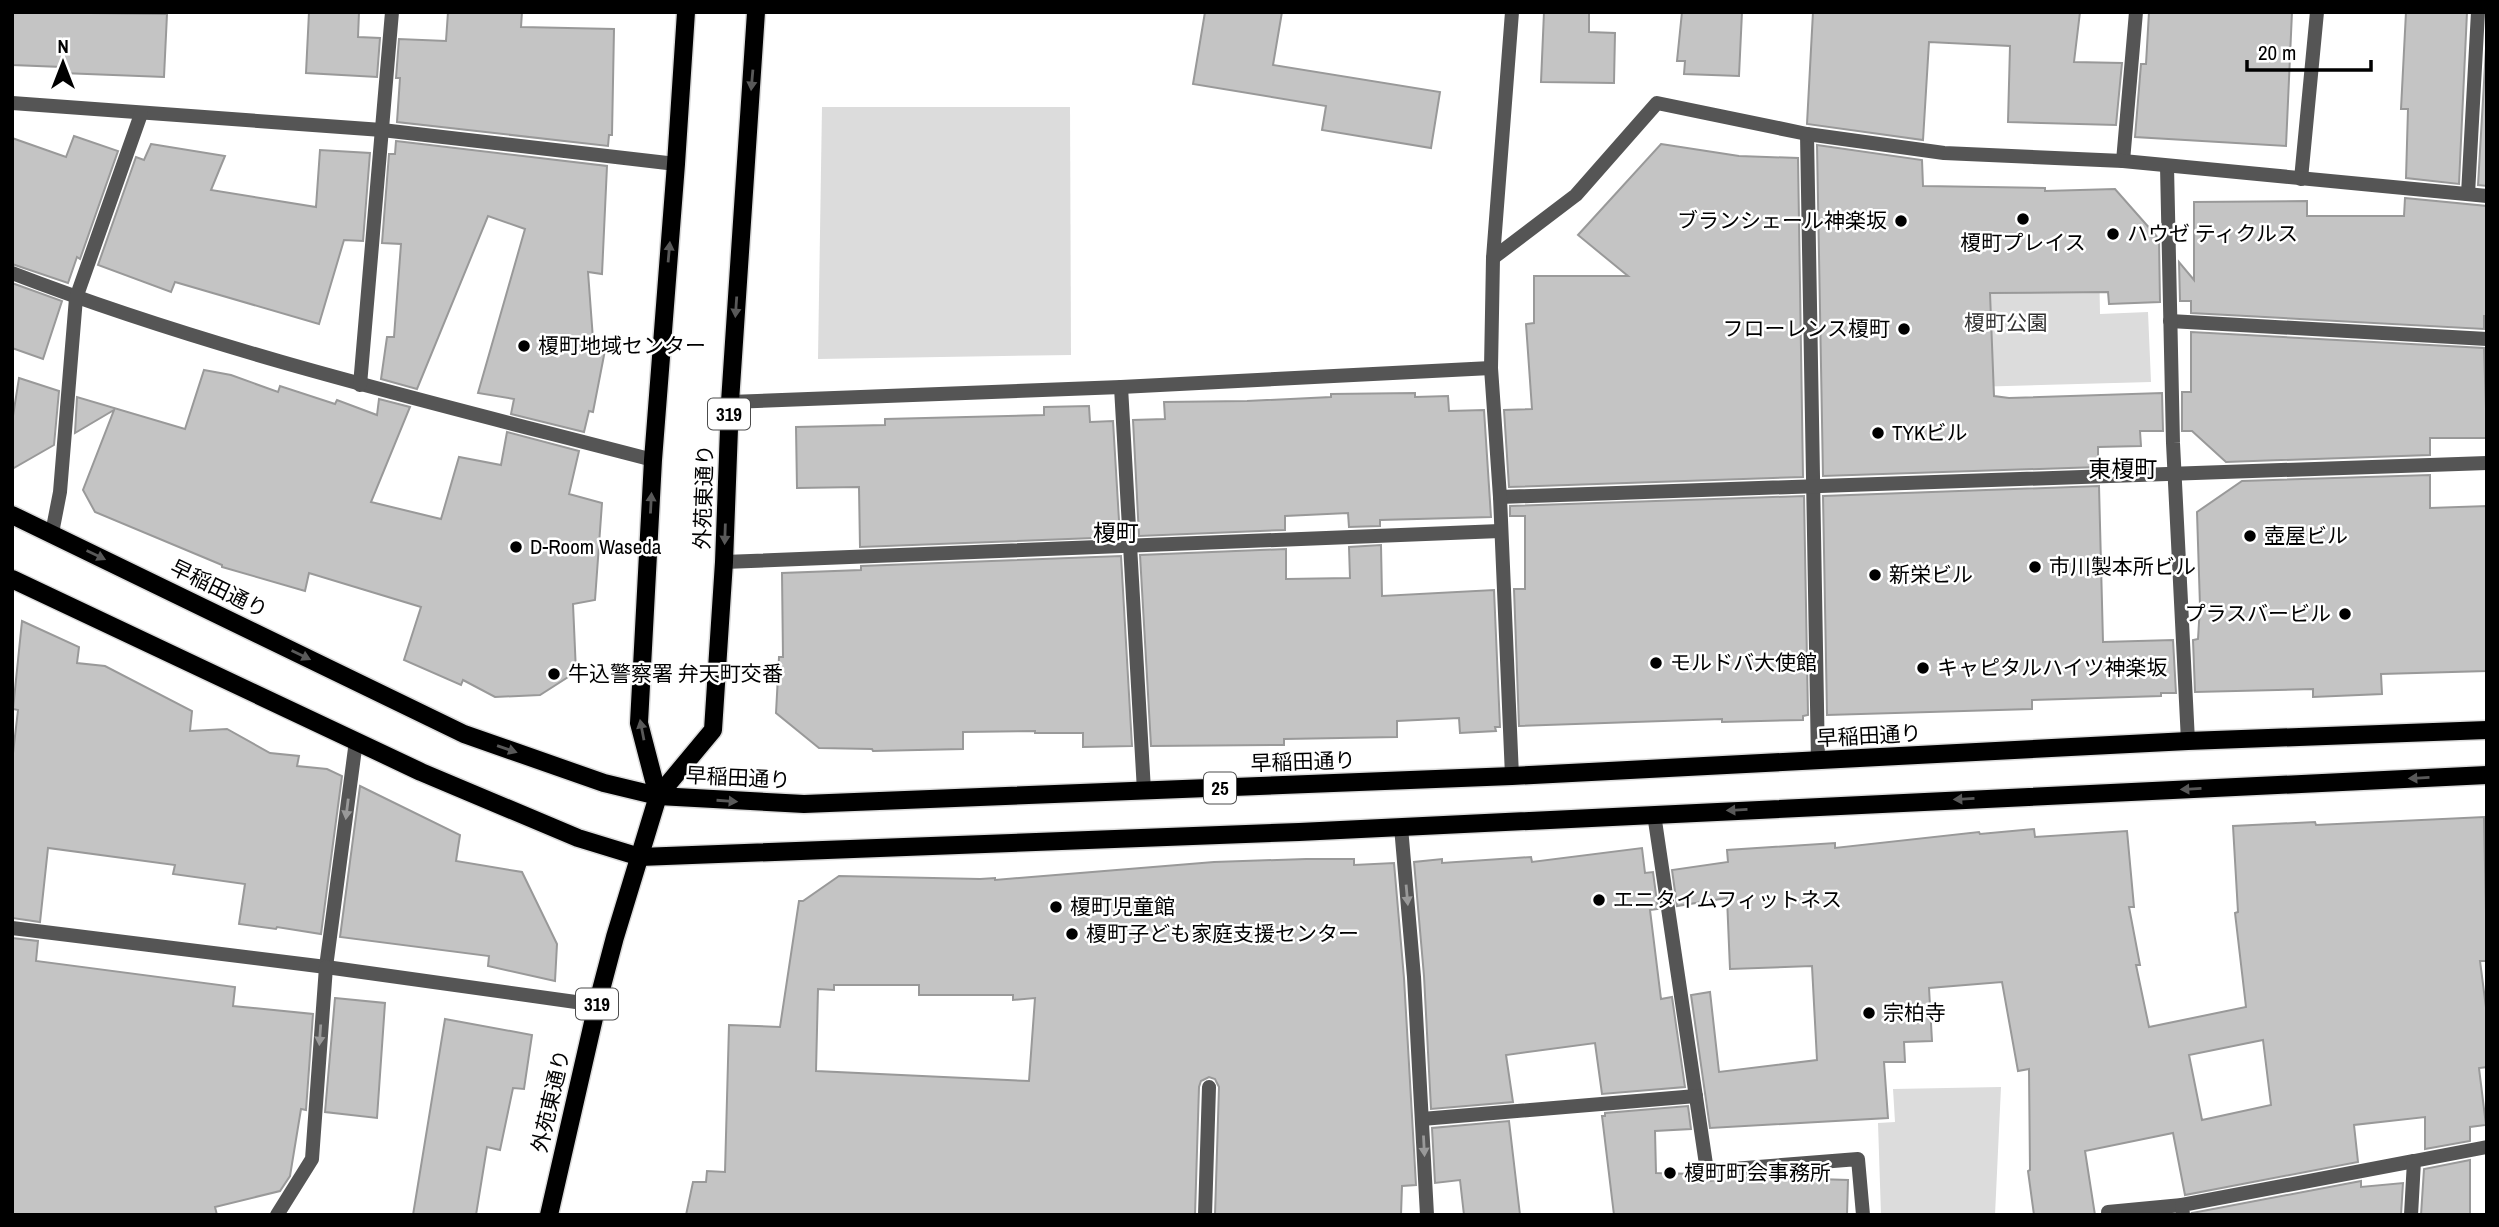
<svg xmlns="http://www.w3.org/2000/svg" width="2499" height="1227" font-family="'Archivo Narrow','Noto Sans JP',sans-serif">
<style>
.green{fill:#dcdcdc}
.building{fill:#c4c4c4;stroke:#999;stroke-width:2;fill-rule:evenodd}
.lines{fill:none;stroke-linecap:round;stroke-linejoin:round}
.primary-casing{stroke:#dbdbdb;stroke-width:21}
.lane{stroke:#555;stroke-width:14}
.street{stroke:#555;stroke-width:14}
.primary{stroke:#000;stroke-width:18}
.oneway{fill:#595959}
.oneway2{fill:#999}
.poi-dot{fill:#000;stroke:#fff;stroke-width:2.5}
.labels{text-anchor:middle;stroke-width:5;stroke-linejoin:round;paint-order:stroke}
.shield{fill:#fff;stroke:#4c4c4c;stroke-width:2}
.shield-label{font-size:19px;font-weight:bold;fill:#000}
.poi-label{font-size:21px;fill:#000;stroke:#fff;text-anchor:start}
.park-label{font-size:21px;fill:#333;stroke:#fff}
.street-label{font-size:21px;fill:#000;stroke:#fff}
.neighbourhood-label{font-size:23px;fill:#000;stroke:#fff}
</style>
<rect width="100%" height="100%" fill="#fff"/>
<!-- green -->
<g class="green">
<polygon points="822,107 1070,107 1071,355 818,359"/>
<polygon points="2099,259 2100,314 2148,312 2151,382 1935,388 1931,260"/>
<polygon points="2001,1087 1995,1215 1881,1215 1878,1123 1895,1122 1893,1089"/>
</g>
<!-- building -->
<g class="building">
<polygon points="12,12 167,14 164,77 62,73 62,67 12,65"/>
<polygon points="309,12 359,12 358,37 380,38 377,77 306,73"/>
<polygon points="448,12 522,12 521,27 614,29 612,135 609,135 608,146 397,122 400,78 396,78 399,39 446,41"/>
<polygon points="1205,12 1282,12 1273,65 1440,92 1431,148 1322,130 1326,106 1193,84"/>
<polygon points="1544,12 1589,12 1589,32 1615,33 1614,83 1541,82"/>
<polygon points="1682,12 1742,12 1739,76 1684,74 1685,61 1677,61"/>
<polygon points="1813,12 2080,12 2074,62 2122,63 2116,125 2008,122 2010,46 1929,42 1923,140 1807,124"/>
<polygon points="2149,12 2292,12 2286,146 2135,137 2141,64 2146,64"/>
<polygon points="2406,12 2467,12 2459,184 2406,178 2408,109 2401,109"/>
<polygon points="2487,31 2487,186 2478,185"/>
<polygon points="74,136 118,151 80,259 77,257 68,283 12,264 12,138 66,157"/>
<polygon points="396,141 607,166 602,274 588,272 593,339 606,345 593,412 589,411 584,432 511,414 514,399 478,393 525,229 488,216 417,389 381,379 387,337 394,337 401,244 382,243 389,154 395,154"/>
<polygon points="151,144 225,156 211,190 316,207 320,150 370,153 363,241 344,240 319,324 175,282 171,292 98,265 136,157 144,160"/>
<polygon points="1661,144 1739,156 1798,158 1803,477 1509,487 1504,410 1532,409 1526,324 1534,323 1534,276 1628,276 1578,235"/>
<polygon points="1817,145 1922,160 1923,186 2045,188 2045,191 2115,189 2159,239 2160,302 2109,304 2108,292 1990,293 1994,396 2009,398 2162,393 2163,431 2140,431 2141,446 2098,447 2098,467 1823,476"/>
<polygon points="2405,198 2487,206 2487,316 2484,316 2484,329 2191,313 2191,301 2180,301 2179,262 2194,280 2194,202 2307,201 2307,216 2404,216"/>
<polygon points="12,283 62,301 43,359 12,348"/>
<polygon points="2191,332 2484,348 2487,438 2430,438 2430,455 2226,462 2192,431 2182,431 2182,392 2191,392"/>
<polygon points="204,370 231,375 278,392 280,386 335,404 337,400 377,415 379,399 410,407 371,502 441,519 459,457 501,465 507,432 579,451 569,494 602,503 595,600 573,604 576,672 540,695 495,697 463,680 461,685 404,660 421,607 309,573 305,591 222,567 222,565 95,512 83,490 114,410 75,433 77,397 185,429"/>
<polygon points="19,378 59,391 54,445 12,469 12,422"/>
<polygon points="1415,393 1415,397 1448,396 1449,411 1484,410 1491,517 1380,520 1380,526 1349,527 1348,513 1285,516 1285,530 1139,536 1133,420 1165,419 1164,402 1247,401 1331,397 1331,394"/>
<polygon points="1089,406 1090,422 1113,421 1120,537 860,547 859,487 797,488 796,427 885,425 885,419 1044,415 1044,407"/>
<polygon points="2430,475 2430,508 2487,506 2487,671 2381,674 2382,694 2313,697 2313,689 2195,692 2193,640 2198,639 2200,606 2197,512 2242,481"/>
<polygon points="2099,486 2103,642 2173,640 2176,693 2161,693 2161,696 2032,700 2032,709 1827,715 1823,496"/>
<polygon points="1804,496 1808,715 1803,716 1803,720 1722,722 1722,719 1519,726 1514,589 1525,589 1525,516 1510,516 1510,506"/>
<polygon points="1381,545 1382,596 1494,590 1500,727 1495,727 1496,731 1460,733 1459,718 1397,721 1397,737 1284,739 1284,745 1151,746 1140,555 1286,549 1286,579 1350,578 1349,547"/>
<polygon points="1121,556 1132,746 1083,747 1083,733 1035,733 1035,731 963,732 963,749 873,751 872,749 819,748 776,713 779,657 783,657 782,573 861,570 861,566"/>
<polygon points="22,621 79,647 77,663 105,666 192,711 190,731 227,729 270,753 299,756 297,766 327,769 342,776 321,934 277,927 276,929 239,924 245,884 173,874 175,865 48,848 40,922 12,918 12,762 18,710 13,709"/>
<polygon points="360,786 460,835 456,861 522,872 557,944 555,981 488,966 489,956 340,937"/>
<path d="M2484 817 2487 961H2480L2487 1015V1067L2479 1068 2486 1125 2470 1127V1141L2425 1149V1117L2354 1125 2358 1162 2185 1195 2173 1133 2085 1151 2095 1215H2034L2028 1171 2030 1170 2029 1069 2018 1071 2002 982 1929 988 1932 1041 1904 1042 1905 1062H1884L1888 1118 1710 1128 1691 995 1710 992 1719 1072 1817 1060 1812 966 1730 969 1727 898 1677 906 1672 870 1728 862 1727 850 1835 843V848L1979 832 1980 834 2034 829 2035 837 2127 831 2134 907H2129L2140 965H2136L2149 1027 2246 1007 2235 913 2238 912 2233 826 2315 822 2316 825ZM2263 1040 2271 1105 2202 1120 2189 1055Z"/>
<polygon points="1642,848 1645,873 1653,872 1658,909 1650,910 1661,999 1672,997 1685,1087 1602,1094 1595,1043 1506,1055 1513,1102 1431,1109 1424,976 1414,862 1442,859 1442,863 1531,857 1532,862"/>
<path d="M1306 859H1354V865L1394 863 1404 978 1416 1185 1402 1186 1401 1215H1215L1219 1087 1215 1079 1209 1077 1201 1081 1199 1087 1195 1215H686L693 1182H706L707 1171 725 1172 729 1025 780 1027 799 901H803L839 876 980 879 995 878V880L1214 862ZM834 985H919V995H1013V1000L1035 998 1029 1081 816 1071 818 989 834 990Z"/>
<polygon points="12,938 38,941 36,961 235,987 233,1006 313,1014 306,1110 301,1109 290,1176 280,1191 215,1207 217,1215 12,1215"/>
<polygon points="335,998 385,1003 377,1118 325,1112"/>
<polygon points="445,1019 532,1035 524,1089 513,1088 500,1150 487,1147 476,1215 413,1215"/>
<polygon points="1688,1106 1691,1129 1655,1131 1656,1173 1698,1174 1703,1179 1708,1181 1757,1177 1848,1180 1847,1215 1614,1215 1602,1116 1605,1116 1605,1113"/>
<polygon points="1509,1121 1520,1215 1464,1215 1460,1180 1435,1183 1432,1128"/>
<polygon points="2470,1160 2470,1215 2421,1215 2424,1169"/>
<polygon points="2361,1181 2361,1187 2403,1183 2401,1215 2193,1215 2192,1213"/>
</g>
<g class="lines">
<defs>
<g id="primary">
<polyline points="12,515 464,734 604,783 658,796 804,804 1512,776 2188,741 2487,730"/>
<polyline points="12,579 421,772 578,838 640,857 1299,832 2487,775"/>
<polyline points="658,796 639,723 653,460 676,164 686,12"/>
<polyline points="549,1215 597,1005 615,937 658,796 713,730 724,562 730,402 756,12"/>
</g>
</defs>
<!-- primary casing -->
<use href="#primary" class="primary-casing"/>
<!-- lane -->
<g class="lane">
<polyline points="2123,161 2136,12"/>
<polyline points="2301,179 2317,12"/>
<polyline points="2468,194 2478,12"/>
<polyline points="2170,321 2487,339"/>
<polyline points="724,562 1500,531"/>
<polyline points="1654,814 1707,1171 1858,1159 1863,1215"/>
<polyline points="326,967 356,741"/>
<polyline points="1422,1119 1696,1096"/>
<polyline points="2108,1212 2182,1205"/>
<polyline points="1205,1215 1209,1087"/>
<polyline points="2183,1215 2182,1205 2414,1161"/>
</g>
<!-- street -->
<g class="street">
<polyline points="12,103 382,130 676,164"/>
<polyline points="1807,134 1818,762"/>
<polyline points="2167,166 2173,443 2188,741"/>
<polyline points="1493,258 1576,195 1657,103 1807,134 1944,153 2123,161 2487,196"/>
<path d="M12 273C220 353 438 404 653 460"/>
<polyline points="360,385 392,12"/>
<polyline points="1121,387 1144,791"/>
<polyline points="730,402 1121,387 1491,368"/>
<polyline points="1500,497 2487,463"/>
<polyline points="52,533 60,492 76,298 141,114"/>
<polyline points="1512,776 1500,497 1491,368 1493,258 1512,12"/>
<polyline points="1401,827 1414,977 1427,1215"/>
<polyline points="12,928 326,967 597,1005"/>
<polyline points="277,1215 312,1159 326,967"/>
<polyline points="2411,1215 2414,1161 2487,1147"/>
</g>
<!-- primary -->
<use href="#primary" class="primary"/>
</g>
<!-- one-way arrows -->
<defs><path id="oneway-solid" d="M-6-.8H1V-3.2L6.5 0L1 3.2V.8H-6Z" transform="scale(1.75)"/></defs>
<g class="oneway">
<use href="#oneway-solid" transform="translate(752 80) rotate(95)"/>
<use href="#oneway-solid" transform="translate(669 252) rotate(-85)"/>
<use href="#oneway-solid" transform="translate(736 307) rotate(94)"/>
<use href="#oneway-solid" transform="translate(651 503) rotate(-87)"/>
<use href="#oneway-solid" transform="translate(725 534) rotate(92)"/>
<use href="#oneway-solid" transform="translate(96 555) rotate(26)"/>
<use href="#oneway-solid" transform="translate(301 655) rotate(26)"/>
<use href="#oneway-solid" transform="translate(642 730) rotate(-101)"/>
<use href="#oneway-solid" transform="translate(507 749) rotate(19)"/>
<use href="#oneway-solid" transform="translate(2419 778) rotate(177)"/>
<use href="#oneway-solid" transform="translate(2191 789) rotate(177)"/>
<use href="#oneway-solid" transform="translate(1964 799) rotate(177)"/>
<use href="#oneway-solid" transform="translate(727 801) rotate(4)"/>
<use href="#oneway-solid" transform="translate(1737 810) rotate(177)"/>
</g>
<g class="oneway2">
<use href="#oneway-solid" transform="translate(347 809) rotate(97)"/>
<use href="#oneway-solid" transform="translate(1407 895) rotate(85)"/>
<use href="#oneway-solid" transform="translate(320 1035) rotate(94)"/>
<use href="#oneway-solid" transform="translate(1424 1146) rotate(87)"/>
</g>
<!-- markers -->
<g class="poi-dot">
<circle cx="2023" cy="219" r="7"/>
<circle cx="1901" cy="221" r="7"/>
<circle cx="2113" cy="234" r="7"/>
<circle cx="1904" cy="329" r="7"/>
<circle cx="524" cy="346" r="7"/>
<circle cx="1878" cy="433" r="7"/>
<circle cx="2250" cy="536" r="7"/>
<circle cx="516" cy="547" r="7"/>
<circle cx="2035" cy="567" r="7"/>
<circle cx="1875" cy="575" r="7"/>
<circle cx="2345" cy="614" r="7"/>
<circle cx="1656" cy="663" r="7"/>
<circle cx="1923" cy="668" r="7"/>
<circle cx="554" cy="674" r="7"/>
<circle cx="1599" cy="900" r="7"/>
<circle cx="1056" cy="907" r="7"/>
<circle cx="1072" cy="934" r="7"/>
<circle cx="1869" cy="1013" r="7"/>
<circle cx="1670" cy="1173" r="7"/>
</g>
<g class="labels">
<!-- shield labels -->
<g class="shield">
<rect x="708" y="398.5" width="42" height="31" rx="5"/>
<rect x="1204" y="772.5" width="32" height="31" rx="5"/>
<rect x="576" y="988.5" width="42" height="31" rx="5"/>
</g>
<g class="shield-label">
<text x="729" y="421">319</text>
<text x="1220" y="795">25</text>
<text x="597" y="1011">319</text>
</g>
<!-- poi labels -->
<g class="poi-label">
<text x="1887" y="228" text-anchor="end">ブランシェール神楽坂</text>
<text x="2127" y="241">ハウゼ ティクルス</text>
<text x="2023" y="250" text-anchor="middle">榎町プレイス</text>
<text x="1890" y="336" text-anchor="end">フローレンス榎町</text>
<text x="538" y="353">榎町地域センター</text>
<text x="1892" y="440">TYKビル</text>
<text x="2264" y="543">壺屋ビル</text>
<text x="530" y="554">D-Room Waseda</text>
<text x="2049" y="574">市川製本所ビル</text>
<text x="1889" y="582">新栄ビル</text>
<text x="2331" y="621" text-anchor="end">プラスバービル</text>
<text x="1670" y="670">モルドバ大使館</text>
<text x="1937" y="675">キャピタルハイツ神楽坂</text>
<text x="568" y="681">牛込警察署 弁天町交番</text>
<text x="1613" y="907">エニタイムフィットネス</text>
<text x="1070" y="914">榎町児童館</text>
<text x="1086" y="941">榎町子ども家庭支援センター</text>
<text x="1883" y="1020">宗柏寺</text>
<text x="1684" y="1180">榎町町会事務所</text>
</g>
<!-- park labels -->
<g class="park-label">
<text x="2006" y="330">榎町公園</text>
</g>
<!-- street labels -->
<g class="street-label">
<text transform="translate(704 497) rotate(-88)" y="7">外苑東通り</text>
<text transform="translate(219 589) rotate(26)" y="7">早稲田通り</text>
<text transform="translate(1869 736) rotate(-3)" y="7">早稲田通り</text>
<text transform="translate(1303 762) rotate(-2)" y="7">早稲田通り</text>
<text transform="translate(738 778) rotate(3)" y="7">早稲田通り</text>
<text transform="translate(551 1101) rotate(-77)" y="7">外苑東通り</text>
</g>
<!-- neighbourhood labels -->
<g class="neighbourhood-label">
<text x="2123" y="477">東榎町</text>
<text x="1116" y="541">榎町</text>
</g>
</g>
<!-- border -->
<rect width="2499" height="1227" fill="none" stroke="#000000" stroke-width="28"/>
<!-- north arrow -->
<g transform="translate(63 63)" stroke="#ffffff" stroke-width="5" paint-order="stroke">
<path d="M0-5L12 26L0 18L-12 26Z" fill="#000000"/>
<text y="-10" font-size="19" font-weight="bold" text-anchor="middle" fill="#000000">N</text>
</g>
<!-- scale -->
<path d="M2247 60v10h124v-10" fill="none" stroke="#000000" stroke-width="3.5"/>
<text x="2258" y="60" font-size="21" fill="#000000" stroke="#ffffff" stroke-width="5" paint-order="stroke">20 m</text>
</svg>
